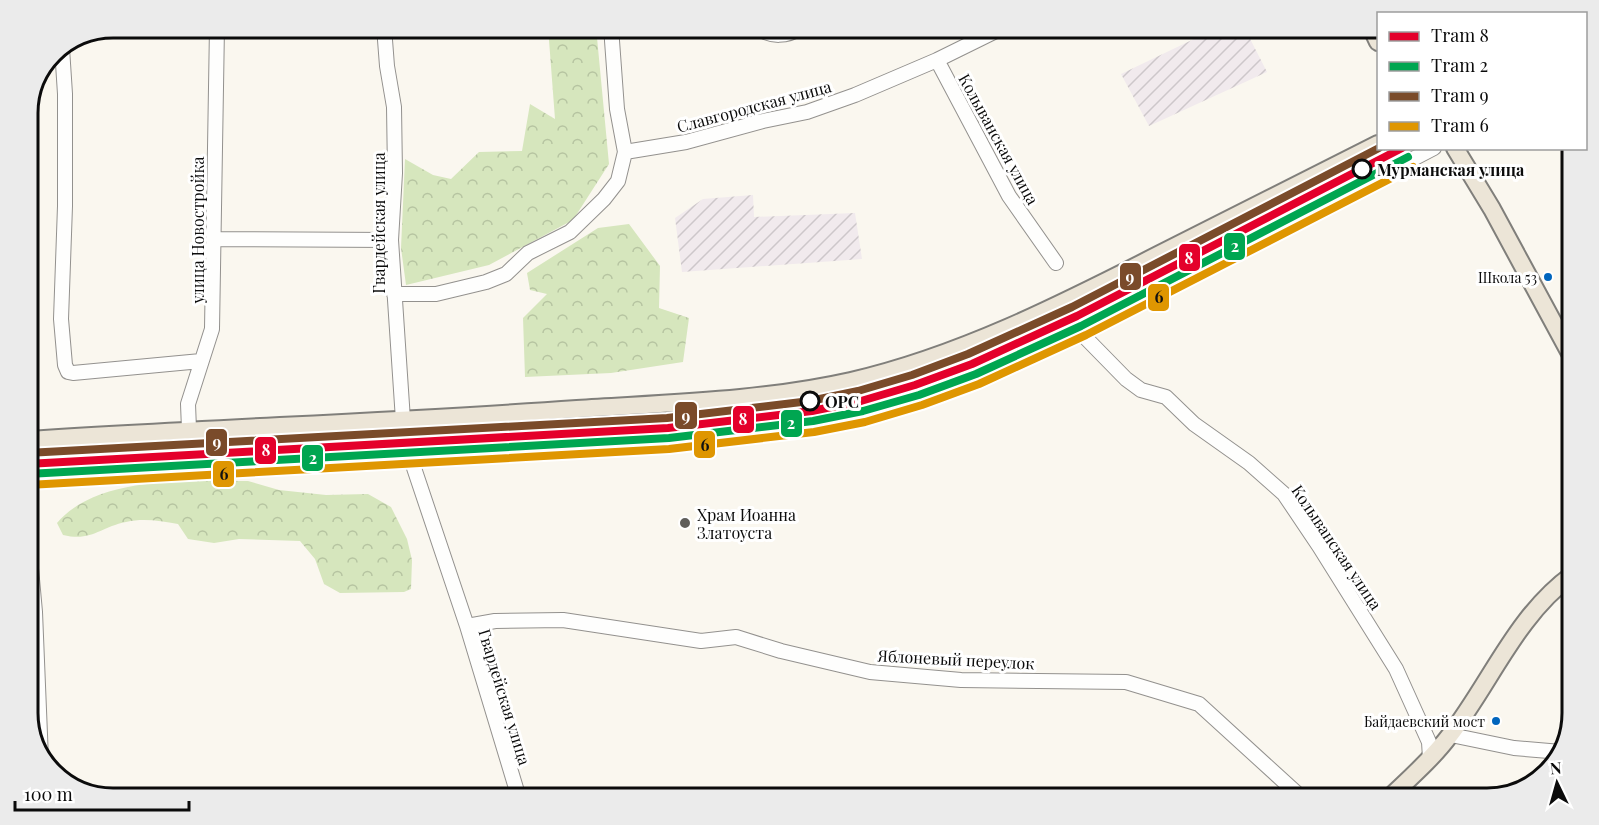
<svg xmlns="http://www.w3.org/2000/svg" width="1599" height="825" font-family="'Playfair Display',serif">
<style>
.industrial{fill:url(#industrial-furrows)}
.forest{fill:url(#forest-crowns)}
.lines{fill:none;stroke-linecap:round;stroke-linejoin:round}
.minor-casing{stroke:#93918e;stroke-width:16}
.major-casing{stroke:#807f7b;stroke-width:20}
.minor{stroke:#fefefd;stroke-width:14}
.major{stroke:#ece5d7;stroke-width:16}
.tram-1-casing{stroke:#fff;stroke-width:12}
.tram-2-casing{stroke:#fff;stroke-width:12}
.tram-3-casing{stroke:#fff;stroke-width:12}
.tram-4-casing{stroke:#fff;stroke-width:12}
.tram-1{stroke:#e4002b;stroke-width:8}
.tram-2{stroke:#00a651;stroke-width:8}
.tram-3{stroke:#7a4b2a;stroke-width:8}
.tram-4{stroke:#df9601;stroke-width:8}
.stop-dot{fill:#fff;stroke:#0b0b0b;stroke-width:3}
.bus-dot{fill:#0065bd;stroke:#fff;stroke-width:2}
.poi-dot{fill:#5f5e5b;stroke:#fff;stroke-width:2}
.labels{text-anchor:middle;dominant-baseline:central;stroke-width:6;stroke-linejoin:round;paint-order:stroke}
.bus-label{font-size:14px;fill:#0b0b0b;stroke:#fff;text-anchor:end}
.street-label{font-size:16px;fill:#0b0b0b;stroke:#fff}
.stop-label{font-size:16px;font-weight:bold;fill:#0b0b0b;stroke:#fff;text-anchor:start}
.poi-label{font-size:16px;fill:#0b0b0b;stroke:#fff;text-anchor:start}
.rim{fill:none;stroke:#0b0b0b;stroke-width:3}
.line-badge{stroke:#fff;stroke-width:2}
.badge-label{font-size:16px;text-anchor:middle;font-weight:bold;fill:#fff}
.pale-badge-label{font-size:16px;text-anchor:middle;font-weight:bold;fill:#111}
</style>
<defs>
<pattern id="industrial-furrows" width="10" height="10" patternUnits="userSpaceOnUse" patternTransform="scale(1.5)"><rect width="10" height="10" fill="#f1eaed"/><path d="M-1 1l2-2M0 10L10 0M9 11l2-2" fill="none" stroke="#cdc7ca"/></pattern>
<pattern id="forest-crowns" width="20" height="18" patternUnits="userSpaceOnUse" patternTransform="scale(1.5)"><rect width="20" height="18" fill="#d6e6bd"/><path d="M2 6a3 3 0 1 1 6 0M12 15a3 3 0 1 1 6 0" fill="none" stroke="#b6c4a1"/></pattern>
</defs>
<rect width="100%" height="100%" fill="#faf7ef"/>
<path class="industrial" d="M1219,27H1244L1267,72L1149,126L1121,74Z
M753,195L754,217L855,213L862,259L682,272L675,218L703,199Z"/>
<path class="forest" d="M548,27H596L609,164L573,220L489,265L406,285L401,248L405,159L433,175L451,179L479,152L522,151L530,104L555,119Z
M629,224L660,266L659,308L689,318L683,362L611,373L525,377L523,318L547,294L530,290L527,273L598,228Z
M248,481L279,490L326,495L368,494L391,507L407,539L412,560L411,589L404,592L340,593L324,584L315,559L300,541L239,539L214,543L188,539L178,524C160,521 144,518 126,522C100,527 92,542 63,535L57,523C98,475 190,481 248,481Z"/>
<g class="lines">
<g class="minor-casing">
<path id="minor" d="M384,27L387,66L394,107L395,173L391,240L403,420
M756,27C771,38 787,37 802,27
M62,48L65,94V206L61,319L65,365L68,372L73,373L201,361
M937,60L1009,196L1056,263
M625,152L686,142L763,121L807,112L855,95L937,60L1004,27
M213,239L391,240
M394,294H436L486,282L506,274L528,253L570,232L604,199L618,181L625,152L617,109L611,27
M1079,331L1126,379L1141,390L1166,397L1194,424L1249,463L1284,494L1319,546L1396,669L1429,742L1430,758
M794,426C934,405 1062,339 1187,275C1269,233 1352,191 1434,148
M189,429L188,404L212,329L217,27
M414,468L467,626L519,798
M27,525L35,612L41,759
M467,626L495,621L563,620L701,641L736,637L781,651L870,672L961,680L1126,682L1199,704L1302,798
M1451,735L1514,748L1561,752"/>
</g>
<g class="major-casing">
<path id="major" d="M1371,27L1378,42
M1455,148L1492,209L1572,357
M27,440C211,428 394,422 577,409C668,403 762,401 851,381C959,356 1060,305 1158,255C1231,218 1305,181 1378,144
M1389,798C1410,778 1433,758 1450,735C1491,682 1516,616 1572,575"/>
</g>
<use href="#minor" class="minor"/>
<use href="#major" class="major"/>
<g class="tram-1-casing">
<path id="tram-1" d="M27,464L668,428L812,411L861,401L915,385L972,364L1077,316L1402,148"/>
</g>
<g class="tram-2-casing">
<path id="tram-2" d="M28,474L669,438L813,421L863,411L919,395L976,374L1081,326L1408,157"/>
</g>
<g class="tram-3-casing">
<path id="tram-3" d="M27,453L667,418L810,401L858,391L912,375L968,354L1072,307L1379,148"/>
</g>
<g class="tram-4-casing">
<path id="tram-4" d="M28,485L669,449L814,432L865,422L922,405L979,384L1086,335L1413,167"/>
</g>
<use href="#tram-1" class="tram-1"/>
<use href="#tram-2" class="tram-2"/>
<use href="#tram-3" class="tram-3"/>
<use href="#tram-4" class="tram-4"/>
</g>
<g class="stop-dot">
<circle cx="1362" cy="169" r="9"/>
<circle cx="810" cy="401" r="9"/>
</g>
<g class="bus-dot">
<circle cx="1548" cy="277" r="5"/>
<circle cx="1496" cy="721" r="5"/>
</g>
<circle class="poi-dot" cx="685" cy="523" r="6"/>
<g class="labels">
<g class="bus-label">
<text x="1537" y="277">Школа 53</text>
<text x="1485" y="721">Байдаевский мост</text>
</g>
<g class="street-label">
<text transform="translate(754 106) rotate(-15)">Славгородская улица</text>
<text transform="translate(999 139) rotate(61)">Колыванская улица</text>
<text transform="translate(378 223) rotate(-90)">Гвардейская улица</text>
<text transform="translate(197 230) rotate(-90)">улица Новостройка</text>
<text transform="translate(1337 547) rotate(56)">Колыванская улица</text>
<text transform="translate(956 659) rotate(3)">Яблоневый переулок</text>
<text transform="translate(505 697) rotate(73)">Гвардейская улица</text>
</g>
<g class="stop-label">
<text x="1377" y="169">Мурманская улица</text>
<text x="825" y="401">ОРС</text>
</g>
<g class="poi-label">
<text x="697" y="514">Храм Иоанна<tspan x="697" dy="18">Златоуста</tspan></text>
</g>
</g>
<path d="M0 0H1599V825H0ZM113 38H1487A75 75 0 0 1 1562 113V713A75 75 0 0 1 1487 788H113A75 75 0 0 1 38 713V113A75 75 0 0 1 113 38Z" fill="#ebebeb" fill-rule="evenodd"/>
<path class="rim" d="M113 38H1487A75 75 0 0 1 1562 113V713A75 75 0 0 1 1487 788H113A75 75 0 0 1 38 713V113A75 75 0 0 1 113 38Z"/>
<g class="line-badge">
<rect x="1223" y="232" width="23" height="29" rx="6" fill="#00a651"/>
<rect x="1178" y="243" width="23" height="29" rx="6" fill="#e4002b"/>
<rect x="1119" y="262" width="23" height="29" rx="6" fill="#7a4b2a"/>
<rect x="1147" y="283" width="23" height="29" rx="6" fill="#df9601"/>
<rect x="674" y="401" width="24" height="29" rx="6" fill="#7a4b2a"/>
<rect x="732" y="405" width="23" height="29" rx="6" fill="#e4002b"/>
<rect x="780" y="409" width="23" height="29" rx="6" fill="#00a651"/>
<rect x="205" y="428" width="23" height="29" rx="6" fill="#7a4b2a"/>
<rect x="693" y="430" width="23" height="29" rx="6" fill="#df9601"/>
<rect x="254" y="436" width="23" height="29" rx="6" fill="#e4002b"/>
<rect x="301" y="444" width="23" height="28" rx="6" fill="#00a651"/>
<rect x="212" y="460" width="23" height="28" rx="6" fill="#df9601"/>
</g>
<g class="badge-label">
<text x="1235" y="252">2</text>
<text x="1189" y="264">8</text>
<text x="1130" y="283">9</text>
<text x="686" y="422">9</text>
<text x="743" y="425">8</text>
<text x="791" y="429">2</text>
<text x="217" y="448">9</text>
<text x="266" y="456">8</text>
<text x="313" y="464">2</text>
</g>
<g class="pale-badge-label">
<text x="1159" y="303">6</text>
<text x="705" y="451">6</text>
<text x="224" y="480">6</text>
</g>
<rect x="1377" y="12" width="210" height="138" fill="#ffffff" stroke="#9d9d9d" stroke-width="1.5"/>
<rect x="1389" y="32" width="30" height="9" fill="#e4002b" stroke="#9d9d9d" stroke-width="1.5"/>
<text x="1431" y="42" font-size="18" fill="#0b0b0b">Tram 8</text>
<rect x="1389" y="62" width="30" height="9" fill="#00a651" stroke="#9d9d9d" stroke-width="1.5"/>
<text x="1431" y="72" font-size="18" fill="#0b0b0b">Tram 2</text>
<rect x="1389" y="92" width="30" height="9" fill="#7a4b2a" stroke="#9d9d9d" stroke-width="1.5"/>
<text x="1431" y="102" font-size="18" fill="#0b0b0b">Tram 9</text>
<rect x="1389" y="122" width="30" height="9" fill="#df9601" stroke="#9d9d9d" stroke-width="1.5"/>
<text x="1431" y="132" font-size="18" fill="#0b0b0b">Tram 6</text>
<g transform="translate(1557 783) rotate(355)" stroke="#ffffff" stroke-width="4.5" paint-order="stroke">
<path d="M0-4.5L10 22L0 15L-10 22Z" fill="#0b0b0b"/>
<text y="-9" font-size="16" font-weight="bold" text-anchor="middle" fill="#0b0b0b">N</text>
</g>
<path d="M15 801v9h174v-9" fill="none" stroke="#0b0b0b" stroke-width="3"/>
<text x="24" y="801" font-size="18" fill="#0b0b0b" stroke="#ffffff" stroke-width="4.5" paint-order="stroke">100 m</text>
</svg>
